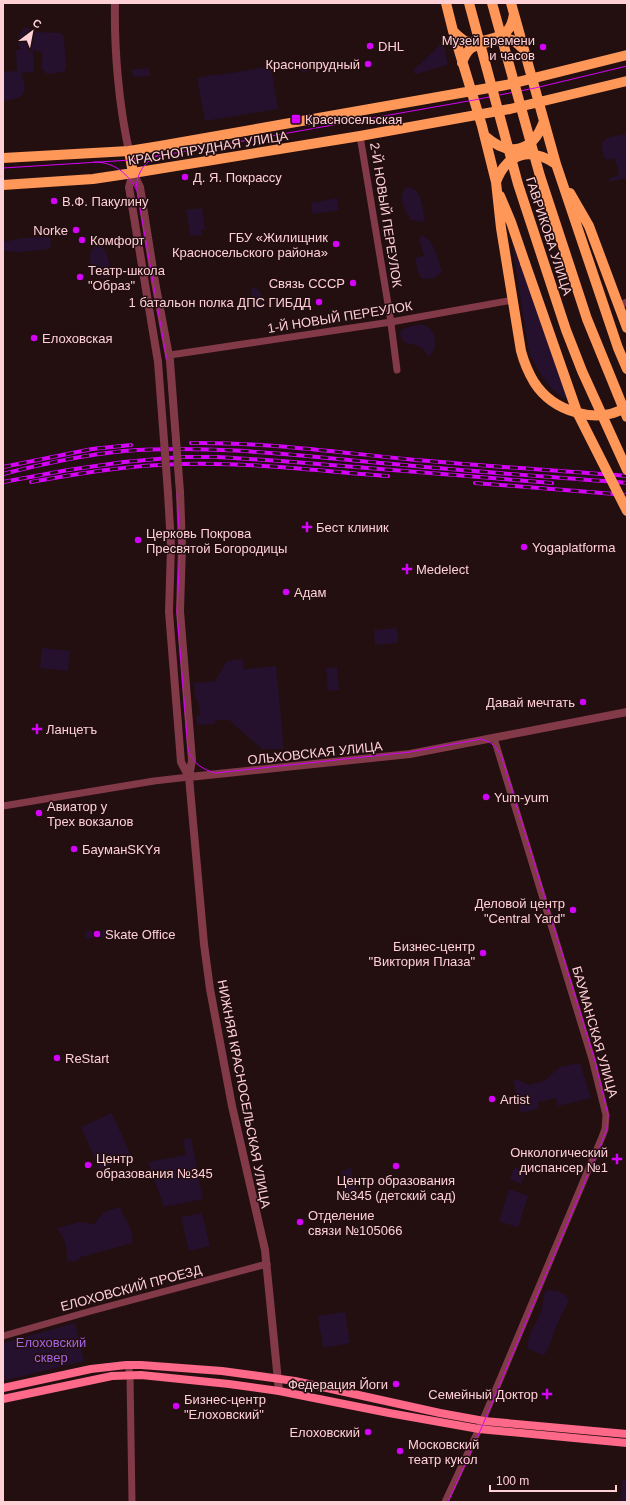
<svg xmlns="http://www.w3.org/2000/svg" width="630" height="1505" font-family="Helvetica,sans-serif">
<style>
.green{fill:#25112d}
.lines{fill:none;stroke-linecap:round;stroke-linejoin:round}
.minor{stroke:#823948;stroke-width:7}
.tertiary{stroke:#823948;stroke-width:8}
.secondary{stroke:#fe6889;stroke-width:8}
.primary{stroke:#fe9758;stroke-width:10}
.tram{stroke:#d502f9;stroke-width:1}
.rail-casing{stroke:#d502f9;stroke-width:4}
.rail{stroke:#230e10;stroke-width:2.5;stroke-dasharray:8;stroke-linecap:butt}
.tertiary-bridge{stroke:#823948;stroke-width:8}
.primary-bridge{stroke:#fe9758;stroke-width:10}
.poi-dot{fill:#d502f9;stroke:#230e10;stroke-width:1.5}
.labels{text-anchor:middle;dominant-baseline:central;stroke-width:3;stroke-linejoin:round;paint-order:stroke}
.poi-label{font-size:13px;fill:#ffd0d6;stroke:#230e10;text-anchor:start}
.street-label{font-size:13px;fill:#ffd0d6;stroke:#230e10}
.park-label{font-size:13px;fill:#a365e0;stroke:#230e10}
</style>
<rect width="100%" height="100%" fill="#230e10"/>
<path class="green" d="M26,27L38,32L60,33L64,37L66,68L64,72L47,74L41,68L43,55L41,52L33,50L34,72L21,73C30,94 23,99 3,101V72L17,71L16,50L22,49C13,44 19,31 26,27Z
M440,45H442L444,46L448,65L416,74L414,73V70Z
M295,64L312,65L314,66L309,71L304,73L294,66Z
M271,66L278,109L205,121L197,78L218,74L220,75Z
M149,68L150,76L133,77L131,70Z
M627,134V178L609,182L610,178L619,175L615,158L608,160L604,158C597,135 608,138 627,134Z
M406,187C423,187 423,210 425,222L410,220C409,215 406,213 404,208C401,202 401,192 406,187Z
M337,198L339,210L312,214L311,203Z
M202,208L205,230H201L202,235L190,236L186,210Z
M509,223L570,401C549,392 538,371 529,352Z
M421,235C436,241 437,259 442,272L435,278L423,279L419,276L420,273H418L415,258L424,256L419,239Z
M48,237L52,239L50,249L19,252L3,251V242L22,238Z
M99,245C109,251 111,266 108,277L103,278C101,276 97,275 95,272C89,264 86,247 99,245Z
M254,287C262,291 262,299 264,306L260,309H256C250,305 251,297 251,289Z
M419,324C436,325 441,347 428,357C425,353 424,349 420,347C411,342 402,347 400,333L403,329Z
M397,628L398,643L375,645L374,630Z
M42,648L70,651L68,671L40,668Z
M243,659L244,669L276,666L284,749H262L229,720H216L215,724L197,725L196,716L200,715L198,699H195L194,683L215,681L227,661Z
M337,667L339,690L328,691L326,668Z
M108,930V937L85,939V931Z
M580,1063L591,1098L558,1106L556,1098L538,1102V1109L521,1113L513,1080L517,1079L529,1085L544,1081L560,1067Z
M112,1113L131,1156L100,1170L81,1127Z
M191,1138L203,1199L164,1207L148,1162L186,1155L183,1140Z
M514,1167L526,1173L521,1184L510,1179Z
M351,1168L356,1190L345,1192L341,1171Z
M509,1189L528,1196L518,1228L499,1221Z
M120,1207C123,1217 135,1231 132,1243L81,1257L74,1262L67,1260C67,1247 66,1240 57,1229L58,1228L79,1222L94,1224L104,1212Z
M202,1213L210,1246L189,1251L181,1217Z
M548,1290C557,1291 565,1291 569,1301L559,1320L546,1353L543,1355L528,1349C525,1336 537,1324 541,1312C543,1306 543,1299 544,1293Z
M345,1312L350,1343L323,1348L318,1316Z
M75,1323L84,1361L3,1381V1343Z
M622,1480H627V1502H620Z"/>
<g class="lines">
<path class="minor" d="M360,136L390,316L397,370
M618,306L627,302
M170,355L391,322L513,300
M3,806L154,781L189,777
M3,1336L91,1311L267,1264
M128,1365L130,1375L132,1502
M445,1502L479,1429L602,1137L605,1129L606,1115L592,1059L494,738"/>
<path class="tertiary" d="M115,3C114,50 119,106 129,151
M133,173L140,187L155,282L170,361
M133,173L129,187L158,362
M180,492L182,546L180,611L192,760L189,777L204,944L210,989L232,1106L265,1250L279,1391
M168,493L171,546L169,612L181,762L189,777
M189,777L410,754L627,712"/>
<path class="secondary" d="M3,1388L91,1369L126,1365H141L222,1371L295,1381L440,1413L484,1421L627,1434
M3,1399L112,1376L141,1375L229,1384L279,1391L389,1413L479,1429L627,1443"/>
<path class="primary" d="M446,3L453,31L482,126L496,182L501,228L521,351C524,362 528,372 534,382C553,412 597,425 627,407
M511,3L556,164L618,348L627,369
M453,31C456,34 460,38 465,41C474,44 501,38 507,31C512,26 513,20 514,14
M462,63C464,57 466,53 470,49C477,44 504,37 512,40C517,42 520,46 524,50
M485,136C510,158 533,152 544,121
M129,151L133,173
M3,158L129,151L160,146L506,85L627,55
M496,182C507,152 531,147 556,164
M3,185L93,179L133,173L360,136L510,109L627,81
M570,193L589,226L627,328
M500,196L511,222L525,263"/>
<path class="tram" d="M94,162C114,162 128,173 137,191L167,361L177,493L180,546L177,612L188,749C192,763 202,769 215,773L410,752L481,739C492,742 497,747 502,758L595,1061L608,1115L607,1129L481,1429L448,1502
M3,168L131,160L175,153L474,100L535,88L627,66
M136,189C137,173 144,161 160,155"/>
<g class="rail-casing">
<path id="rail" d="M191,443C263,442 334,452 406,459C479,466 553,470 627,476
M3,467L92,449L131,445
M3,474C42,464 83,455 124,451C217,444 310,457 404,465C478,472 553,477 627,483
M3,482L68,470L124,462L180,457H218L281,461L552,483
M31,482C81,473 131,465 182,464C250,462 319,471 388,476
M475,483L627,495"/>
</g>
<use href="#rail" class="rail"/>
<path class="tertiary-bridge" d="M170,361L180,492
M158,362L168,493"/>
<path class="primary-bridge" d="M469,3L518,184L566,330L582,371L627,470
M492,3L540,176L587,319L627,417
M525,263L577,412L627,511"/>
</g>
<g class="poi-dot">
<circle cx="370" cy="46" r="4"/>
<circle cx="543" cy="47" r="4"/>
<circle cx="368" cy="64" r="4"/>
<rect x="291" y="114" width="10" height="10" rx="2"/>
<circle cx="185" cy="177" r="4"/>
<circle cx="54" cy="201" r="4"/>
<circle cx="76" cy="230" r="4"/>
<circle cx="82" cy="240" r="4"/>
<circle cx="336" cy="244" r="4"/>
<circle cx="80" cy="277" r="4"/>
<circle cx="353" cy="283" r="4"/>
<circle cx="319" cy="302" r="4"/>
<circle cx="34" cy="338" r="4"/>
<path d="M305 521h4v4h4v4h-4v4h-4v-4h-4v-4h4z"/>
<circle cx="138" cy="540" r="4"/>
<circle cx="524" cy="547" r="4"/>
<path d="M405 563h4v4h4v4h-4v4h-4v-4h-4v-4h4z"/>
<circle cx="286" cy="592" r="4"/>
<circle cx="583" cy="702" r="4"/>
<path d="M35 723h4v4h4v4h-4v4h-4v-4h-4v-4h4z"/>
<circle cx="486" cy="797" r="4"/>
<circle cx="39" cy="813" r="4"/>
<circle cx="74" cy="849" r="4"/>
<circle cx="573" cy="910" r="4"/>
<circle cx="97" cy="934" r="4"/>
<circle cx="483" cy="953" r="4"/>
<circle cx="57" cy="1058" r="4"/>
<circle cx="492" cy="1099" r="4"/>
<path d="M615 1153h4v4h4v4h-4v4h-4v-4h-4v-4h4z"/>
<circle cx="88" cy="1165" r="4"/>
<circle cx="396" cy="1166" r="4"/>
<circle cx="300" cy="1222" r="4"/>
<circle cx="396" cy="1384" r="4"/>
<path d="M545 1388h4v4h4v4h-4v4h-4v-4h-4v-4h4z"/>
<circle cx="176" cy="1406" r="4"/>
<circle cx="368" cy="1432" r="4"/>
<circle cx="400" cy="1451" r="4"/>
</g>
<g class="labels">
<g class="poi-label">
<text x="535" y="40" text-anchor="end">Музей времени<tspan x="535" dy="15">и часов</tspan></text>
<text x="378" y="46">DHL</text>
<text x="360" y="64" text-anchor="end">Краснопрудный</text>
<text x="305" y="119">Красносельская</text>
<text x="193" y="177">Д. Я. Покрассу</text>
<text x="62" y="201">В.Ф. Пакулину</text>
<text x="68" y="230" text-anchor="end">Norke</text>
<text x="328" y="237" text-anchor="end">ГБУ «Жилищник<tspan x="328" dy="15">Красносельского района»</tspan></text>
<text x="90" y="240">Комфорт</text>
<text x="88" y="270">Театр-школа<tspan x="88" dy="15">"Образ"</tspan></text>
<text x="345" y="283" text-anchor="end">Связь СССР</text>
<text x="311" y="302" text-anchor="end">1 батальон полка ДПС ГИБДД</text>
<text x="42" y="338">Елоховская</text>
<text x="316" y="527">Бест клиник</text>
<text x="146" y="533">Церковь Покрова<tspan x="146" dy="15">Пресвятой Богородицы</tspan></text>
<text x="532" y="547">Yogaplatforma</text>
<text x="416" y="569">Medelect</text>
<text x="294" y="592">Адам</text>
<text x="575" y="702" text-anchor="end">Давай мечтать</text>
<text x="46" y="729">Ланцетъ</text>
<text x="494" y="797">Yum-yum</text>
<text x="47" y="806">Авиатор у<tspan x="47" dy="15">Трех вокзалов</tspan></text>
<text x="82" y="849">БауманSKYя</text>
<text x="565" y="903" text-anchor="end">Деловой центр<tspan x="565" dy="15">"Central Yard"</tspan></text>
<text x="105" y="934">Skate Office</text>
<text x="475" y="946" text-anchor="end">Бизнес-центр<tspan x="475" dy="15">"Виктория Плаза"</tspan></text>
<text x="65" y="1058">ReStart</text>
<text x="500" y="1099">Artist</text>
<text x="608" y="1152" text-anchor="end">Онкологический<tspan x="608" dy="15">диспансер №1</tspan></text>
<text x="96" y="1158">Центр<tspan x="96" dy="15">образования №345</tspan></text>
<text x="396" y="1180" text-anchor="middle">Центр образования<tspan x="396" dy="15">№345 (детский сад)</tspan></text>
<text x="308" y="1215">Отделение<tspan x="308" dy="15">связи №105066</tspan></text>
<text x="388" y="1384" text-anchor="end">Федерация Йоги</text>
<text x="538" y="1394" text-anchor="end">Семейный Доктор</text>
<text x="184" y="1399">Бизнес-центр<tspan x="184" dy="15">"Елоховский"</tspan></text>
<text x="360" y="1432" text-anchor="end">Елоховский</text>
<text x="408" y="1444">Московский<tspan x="408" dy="15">театр кукол</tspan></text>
</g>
<g class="street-label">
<text transform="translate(208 148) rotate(-9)">КРАСНОПРУДНАЯ УЛИЦА</text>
<text transform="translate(386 215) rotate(81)">2-Й НОВЫЙ ПЕРЕУЛОК</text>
<text transform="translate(549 236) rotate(72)">ГАВРИКОВА УЛИЦА</text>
<text transform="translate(340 317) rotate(-9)">1-Й НОВЫЙ ПЕРЕУЛОК</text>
<text transform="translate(315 753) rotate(-6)">ОЛЬХОВСКАЯ УЛИЦА</text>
<text transform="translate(595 1032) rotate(74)">БАУМАНСКАЯ УЛИЦА</text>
<text transform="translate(244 1094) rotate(79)">НИЖНЯЯ КРАСНОСЕЛЬСКАЯ УЛИЦА</text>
<text transform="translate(131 1288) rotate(-15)">ЕЛОХОВСКИЙ ПРОЕЗД</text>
</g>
<g class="park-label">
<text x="51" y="1342">Елоховский<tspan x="51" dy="15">сквер</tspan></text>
</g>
</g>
<rect width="630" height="1505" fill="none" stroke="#ffd0d6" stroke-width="8"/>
<g transform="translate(32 32) rotate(32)" stroke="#230e10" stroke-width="3" paint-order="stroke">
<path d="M0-3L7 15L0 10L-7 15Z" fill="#ffd0d6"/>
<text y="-6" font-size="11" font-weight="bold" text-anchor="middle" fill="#ffd0d6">С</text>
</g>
<path d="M490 1485v6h126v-6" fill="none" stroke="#ffd0d6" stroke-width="2"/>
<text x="496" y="1485" font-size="12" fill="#ffd0d6" stroke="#230e10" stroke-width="3" paint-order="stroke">100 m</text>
</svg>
